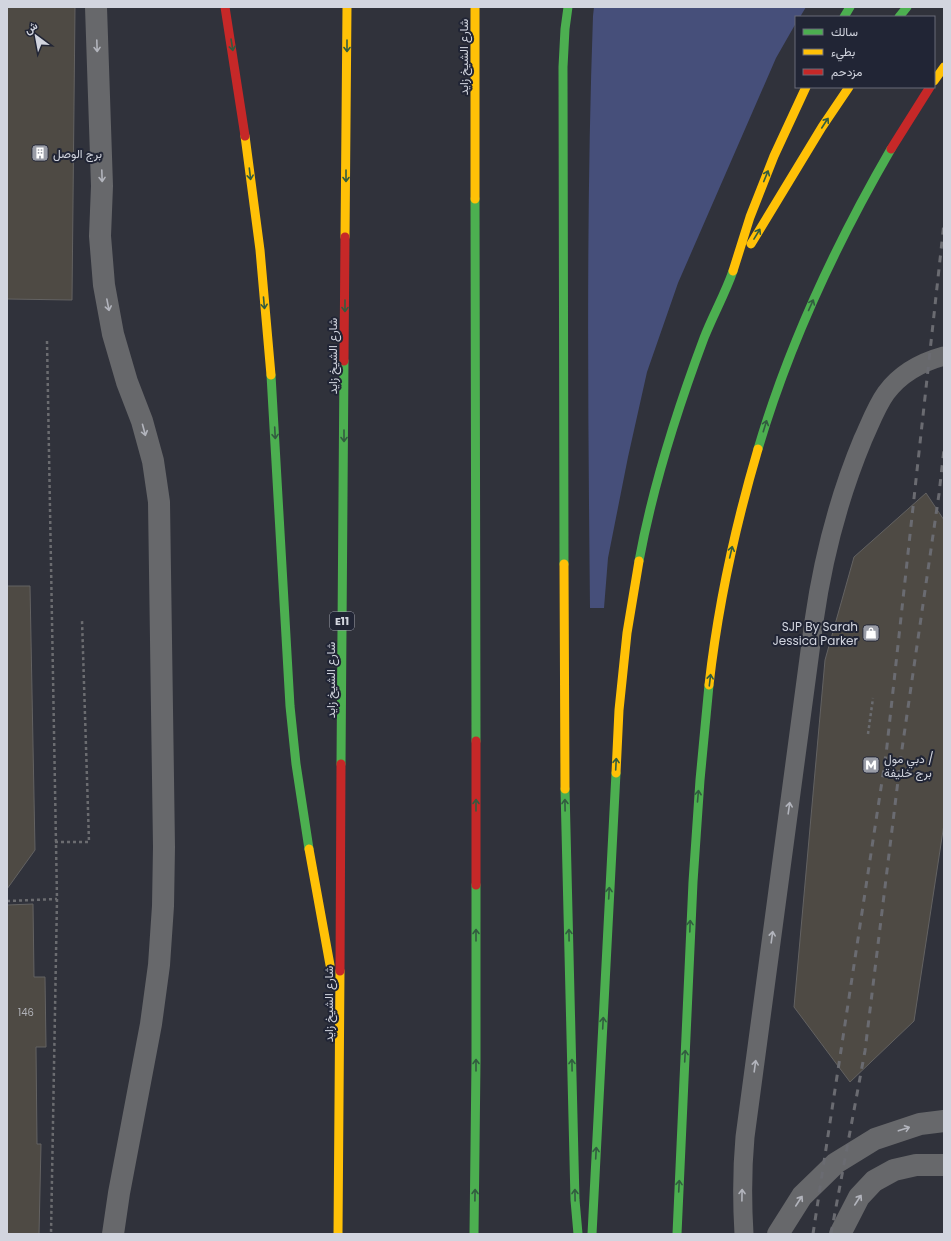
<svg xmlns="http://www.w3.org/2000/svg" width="951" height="1241" font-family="Poppins,Vazirmatn,sans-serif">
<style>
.green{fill:#464f7a}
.building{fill:#4e4a44;stroke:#636262}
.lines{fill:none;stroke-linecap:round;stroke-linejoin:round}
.path{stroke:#6b6c70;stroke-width:2.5;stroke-dasharray:3 3;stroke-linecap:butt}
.lane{stroke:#67686b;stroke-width:19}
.street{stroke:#67686b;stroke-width:22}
.fast{stroke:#4caf50;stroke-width:9}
.slow{stroke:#ffc107;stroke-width:9}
.jam{stroke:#c62828;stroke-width:9}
.rail{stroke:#6a6b71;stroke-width:3;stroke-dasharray:7 7;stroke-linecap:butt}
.oneway{stroke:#325c40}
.oneway2{stroke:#b2b4bc}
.labels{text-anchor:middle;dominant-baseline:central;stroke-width:4;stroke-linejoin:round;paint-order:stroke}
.number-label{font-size:10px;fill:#b1b2b8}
.shield{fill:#212535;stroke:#9da0ac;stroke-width:1}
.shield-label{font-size:11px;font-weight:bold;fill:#d2d5df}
.street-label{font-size:12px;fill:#d2d5df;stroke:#212535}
.poi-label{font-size:12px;fill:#d2d5df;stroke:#212535;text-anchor:start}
</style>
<rect width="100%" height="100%" fill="#30323b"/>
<path class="green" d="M594,7H806L800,17H796V23L776,58L678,283L647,372L628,457L608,558L604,608H590C588,410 586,213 593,16Z"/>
<path class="building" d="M7,7H75L72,300L7,299Z
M926,493L944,520V824L914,1021L850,1082L794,1007L825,660L854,557Z
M7,586H30L35,850L7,889Z
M33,904L34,977H45L46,1047H36L37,1144H41L39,1234H7V905Z"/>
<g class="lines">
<path class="path" d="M47,341L57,899L51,1234
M868,734L873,698
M55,842H89L82,620
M7,901L57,899"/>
<path class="lane" d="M744,1234C742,1201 742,1170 745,1137L814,621C823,558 838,499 863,439C870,424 876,407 886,393C900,374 922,362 944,356"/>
<path class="street" d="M96,7L102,186L100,236L104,285L113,334L127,382L142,421L153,461L159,502L164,847L163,906L159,965L151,1024L119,1193L113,1234
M778,1234L802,1196L836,1163L875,1139L920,1124L944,1121
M840,1234L859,1197L874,1181L894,1170L916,1165H944"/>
<path class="fast" d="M844,17L850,7
M899,17L907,7
M475,199L476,741
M271,375L290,706L296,764L309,849
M758,449C789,344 836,244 891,149
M639,561C653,485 677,410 704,338C713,315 725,294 733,271
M564,564L563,67L565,29L568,7
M341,764L344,361
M565,789L575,1200L578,1234
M474,1234L476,1061V885
M592,1234L616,773
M677,1234L693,882L700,780L709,685"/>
<path class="slow" d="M475,7V199
M934,81L944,67
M245,136L260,250L271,375
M345,237L347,7
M751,244L822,127L849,87
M733,271L750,217L774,156L806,87
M564,564L565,789
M709,685C718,605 735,527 758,449
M616,773L619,710L627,633L639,561
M309,849L330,965
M338,1234L340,971"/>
<path class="jam" d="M225,7L245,136
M891,149L930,87
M344,361L345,237
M476,741V885
M340,971L341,764"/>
<path class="rail" d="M813,1234L886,755L944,223
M831,1234L865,1051L901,756L939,494L944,449"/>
</g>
<defs><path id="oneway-shaft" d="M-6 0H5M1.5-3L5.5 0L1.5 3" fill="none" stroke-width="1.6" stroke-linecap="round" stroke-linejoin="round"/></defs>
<g class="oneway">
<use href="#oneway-shaft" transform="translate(232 45) rotate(81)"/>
<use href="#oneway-shaft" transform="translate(347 46) rotate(90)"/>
<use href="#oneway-shaft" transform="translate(825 123) rotate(-57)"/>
<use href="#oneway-shaft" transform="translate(250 174) rotate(83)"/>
<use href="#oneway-shaft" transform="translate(346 176) rotate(90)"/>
<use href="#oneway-shaft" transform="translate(766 176) rotate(-68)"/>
<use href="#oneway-shaft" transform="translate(757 234) rotate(-59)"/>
<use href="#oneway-shaft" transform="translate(264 303) rotate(85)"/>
<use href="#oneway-shaft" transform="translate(811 305) rotate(-66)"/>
<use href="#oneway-shaft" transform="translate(345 306) rotate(90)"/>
<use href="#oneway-shaft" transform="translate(765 426) rotate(-73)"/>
<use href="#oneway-shaft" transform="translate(275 433) rotate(87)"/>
<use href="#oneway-shaft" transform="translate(344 436) rotate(90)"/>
<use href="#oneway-shaft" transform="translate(731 552) rotate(-77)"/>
<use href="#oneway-shaft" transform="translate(710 680) rotate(-83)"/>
<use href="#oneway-shaft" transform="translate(616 764) rotate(-87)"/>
<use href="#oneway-shaft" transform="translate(698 796) rotate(-85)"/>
<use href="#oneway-shaft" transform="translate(476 805) rotate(-90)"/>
<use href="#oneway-shaft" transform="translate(565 805) rotate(-91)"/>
<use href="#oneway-shaft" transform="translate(609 893) rotate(-87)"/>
<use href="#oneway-shaft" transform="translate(690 926) rotate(-88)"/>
<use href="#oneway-shaft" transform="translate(476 935) rotate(-90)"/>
<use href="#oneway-shaft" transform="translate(569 935) rotate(-91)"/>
<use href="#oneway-shaft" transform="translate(603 1023) rotate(-87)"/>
<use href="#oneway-shaft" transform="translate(685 1056) rotate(-87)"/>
<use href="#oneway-shaft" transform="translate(476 1065) rotate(-90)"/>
<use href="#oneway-shaft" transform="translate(572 1065) rotate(-91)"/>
<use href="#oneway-shaft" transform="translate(596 1153) rotate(-87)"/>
<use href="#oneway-shaft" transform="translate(679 1186) rotate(-87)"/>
<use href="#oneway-shaft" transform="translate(475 1195) rotate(-89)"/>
<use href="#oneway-shaft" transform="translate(575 1195) rotate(-91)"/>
</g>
<g class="oneway2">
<use href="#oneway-shaft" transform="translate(97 46) rotate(88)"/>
<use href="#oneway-shaft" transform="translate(102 176) rotate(88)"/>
<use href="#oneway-shaft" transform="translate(108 305) rotate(79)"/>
<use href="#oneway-shaft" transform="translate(144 430) rotate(75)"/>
<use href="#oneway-shaft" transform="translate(789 808) rotate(-82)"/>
<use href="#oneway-shaft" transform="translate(772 937) rotate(-82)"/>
<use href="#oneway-shaft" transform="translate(755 1066) rotate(-82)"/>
<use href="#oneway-shaft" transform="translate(904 1129) rotate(-18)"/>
<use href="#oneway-shaft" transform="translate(742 1195) rotate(-89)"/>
<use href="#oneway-shaft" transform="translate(858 1200) rotate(-57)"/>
<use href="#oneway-shaft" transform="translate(799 1201) rotate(-57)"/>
</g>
<defs>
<g id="building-square" transform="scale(0.9)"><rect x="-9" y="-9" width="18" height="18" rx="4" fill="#999ca6" stroke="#212535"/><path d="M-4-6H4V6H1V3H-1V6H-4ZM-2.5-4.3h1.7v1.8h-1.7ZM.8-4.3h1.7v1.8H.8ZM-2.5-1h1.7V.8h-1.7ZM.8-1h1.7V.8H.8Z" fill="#fff"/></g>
<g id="shop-square" transform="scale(0.9)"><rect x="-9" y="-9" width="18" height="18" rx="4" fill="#999ca6" stroke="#212535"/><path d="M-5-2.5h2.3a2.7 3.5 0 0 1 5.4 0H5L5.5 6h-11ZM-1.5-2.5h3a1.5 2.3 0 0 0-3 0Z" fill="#fff"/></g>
<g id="metro-square" transform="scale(0.9)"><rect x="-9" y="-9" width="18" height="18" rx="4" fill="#999ca6" stroke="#212535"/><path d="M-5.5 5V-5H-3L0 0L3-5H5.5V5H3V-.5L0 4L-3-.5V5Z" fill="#fff"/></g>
</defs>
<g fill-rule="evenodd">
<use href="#building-square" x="40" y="153"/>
<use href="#shop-square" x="871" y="633"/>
<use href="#metro-square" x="871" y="765"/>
</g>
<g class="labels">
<g class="number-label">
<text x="26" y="1012">146</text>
</g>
<rect class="shield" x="330" y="612" width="24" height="18" rx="3"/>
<g class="shield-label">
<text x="342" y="621">E11</text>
</g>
<g class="street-label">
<text transform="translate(463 57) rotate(-90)">شارع الشيخ زايد</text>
<text transform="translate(332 356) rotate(-90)">شارع الشيخ زايد</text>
<text transform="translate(330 680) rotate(-90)">شارع الشيخ زايد</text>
<text transform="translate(328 1004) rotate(-90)">شارع الشيخ زايد</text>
</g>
<g class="poi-label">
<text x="53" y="153">برج الوصل</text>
<text x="858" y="626" text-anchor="end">SJP By Sarah<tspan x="858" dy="14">Jessica Parker</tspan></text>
<text x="884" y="758">دبي مول /<tspan x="884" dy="14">برج خليفة</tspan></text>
</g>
</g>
<rect width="951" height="1241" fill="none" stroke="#d2d5df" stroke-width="16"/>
<rect x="795" y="16" width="140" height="72" fill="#212535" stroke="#686b79"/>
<rect x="803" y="29" width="20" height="6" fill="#4caf50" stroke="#686b79"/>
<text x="831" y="36" font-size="12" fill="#d2d5df">سالك</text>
<rect x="803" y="49" width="20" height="6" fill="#ffc107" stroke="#686b79"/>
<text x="831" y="56" font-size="12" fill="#d2d5df">بطيء</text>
<rect x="803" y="69" width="20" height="6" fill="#c62828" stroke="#686b79"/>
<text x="831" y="76" font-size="12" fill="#d2d5df">مزدحم</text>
<g transform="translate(36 36) rotate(328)" stroke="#212535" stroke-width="3" paint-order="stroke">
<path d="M0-3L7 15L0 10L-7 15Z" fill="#d2d5df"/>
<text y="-6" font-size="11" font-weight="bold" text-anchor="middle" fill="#d2d5df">ش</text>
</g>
</svg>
